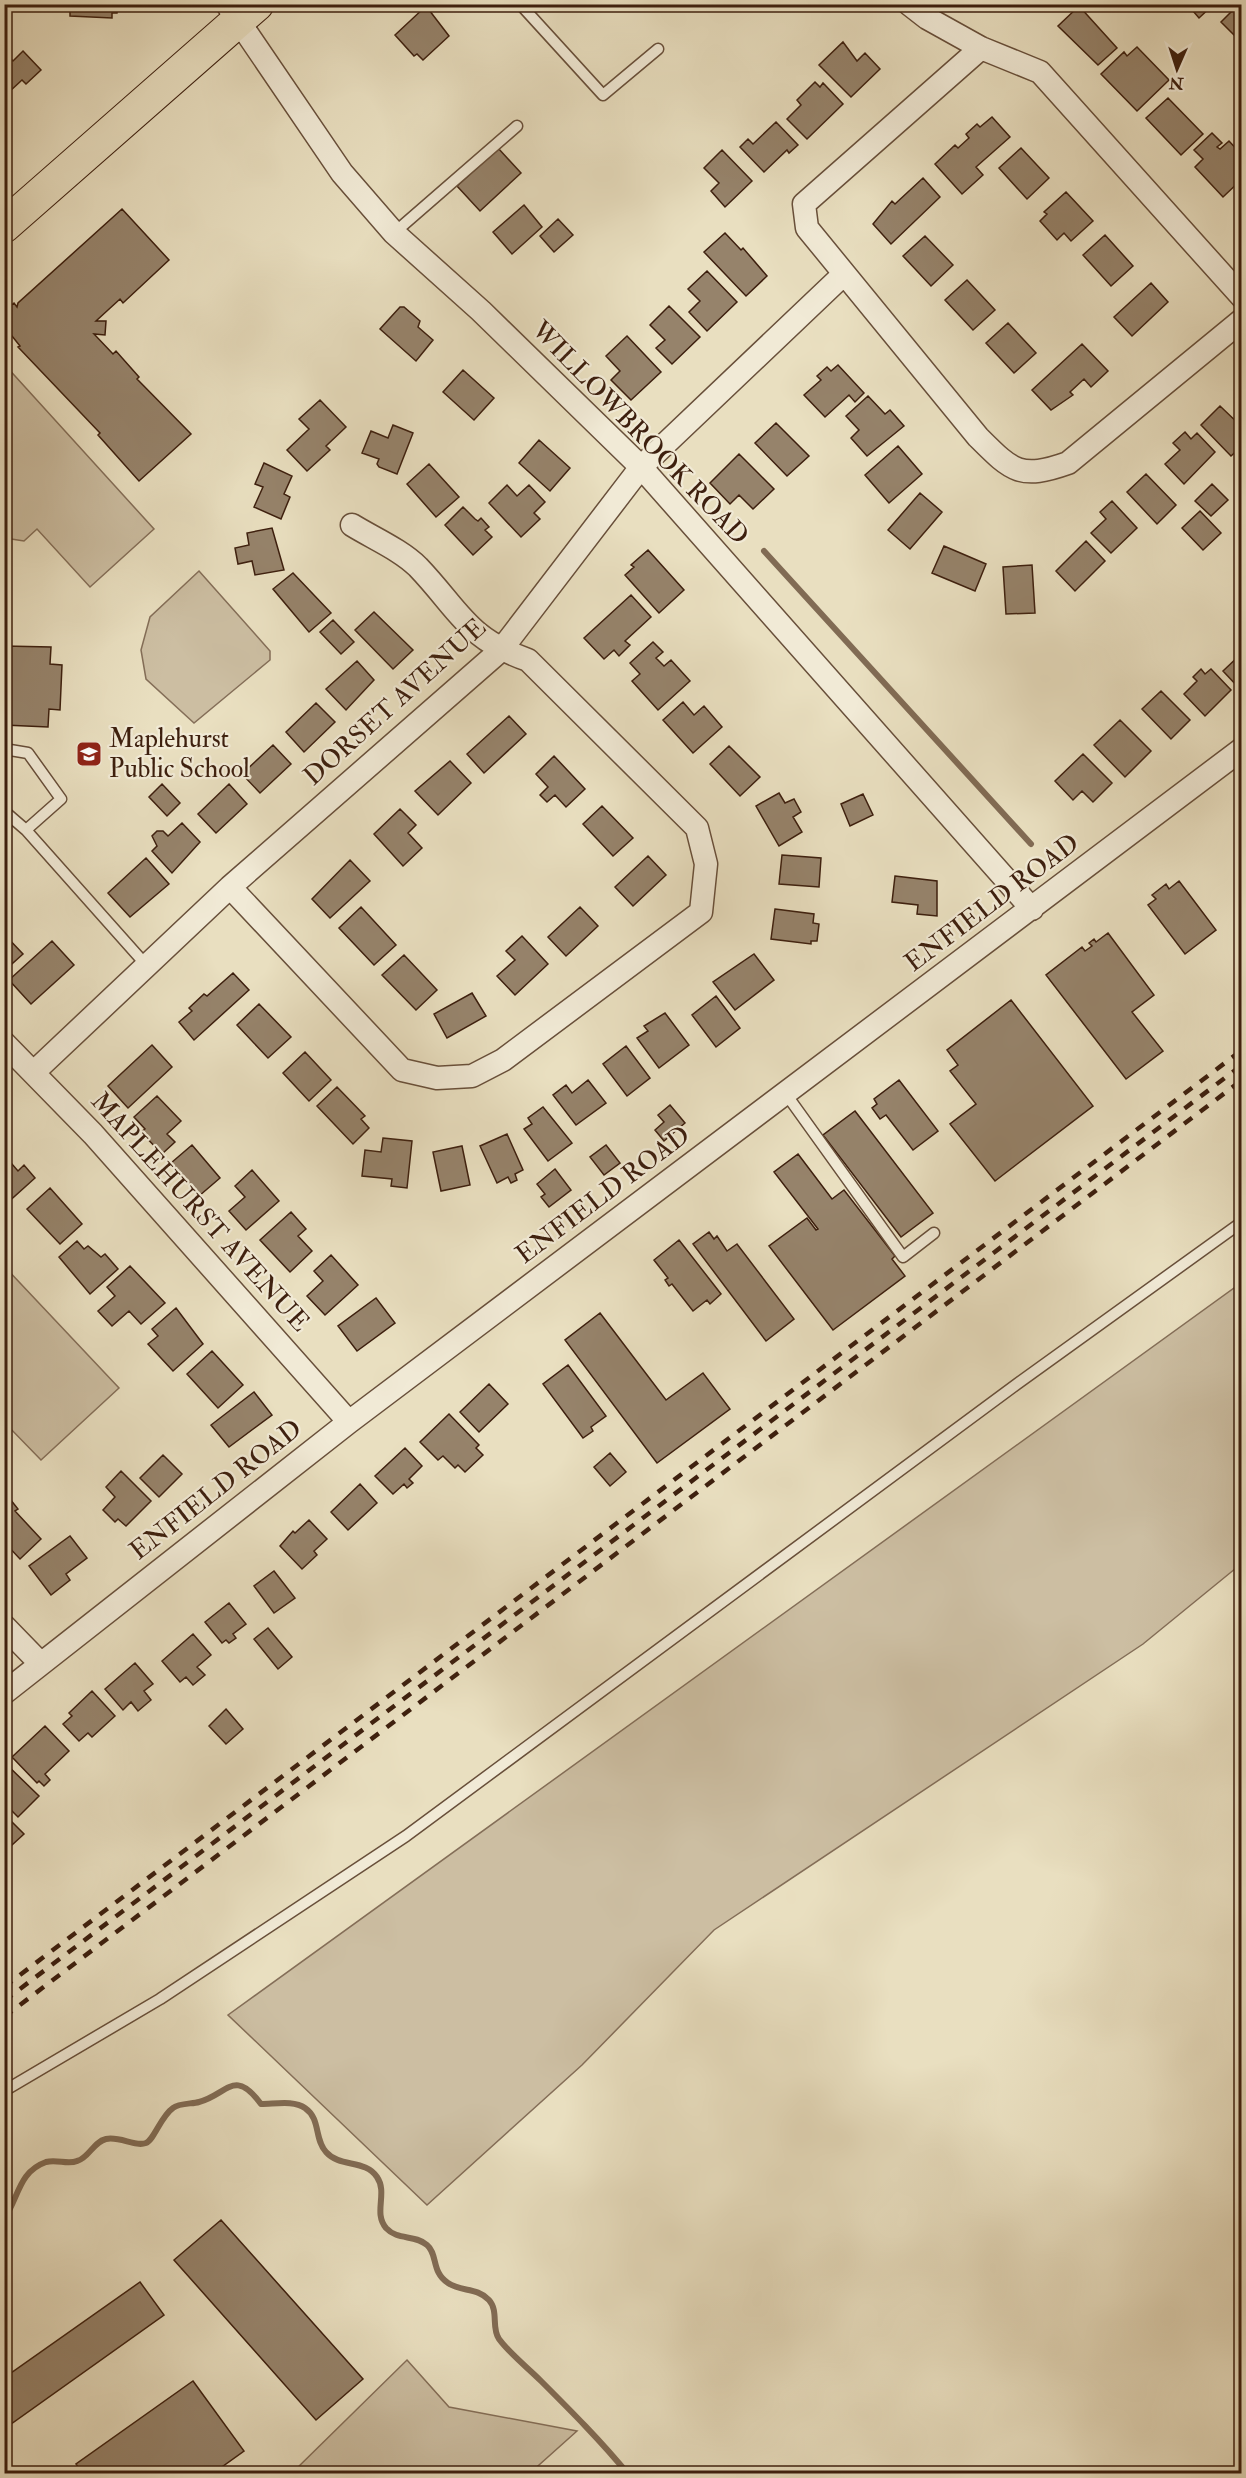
<svg xmlns="http://www.w3.org/2000/svg" width="1246" height="2478" font-family="'IM FELL Double Pica',serif">
<style>
.green{fill:#ccbea2;stroke:#846e58;stroke-width:1.5}
.lines{fill:none;stroke-linecap:round;stroke-linejoin:round}
.stream{stroke:#816b54;stroke-width:6}
.building{fill:#96836b;stroke:#3d1f0e;stroke-width:1.5}
.service-casing{stroke:#684f3a;stroke-width:13}
.minor-casing{stroke:#684f3a;stroke-width:25}
.primary-casing{stroke:#3d1f0e;stroke-width:35}
.service{stroke:#f1ead6;stroke-width:10}
.minor{stroke:#f1ead6;stroke-width:22}
.primary{stroke:#e9dfc0;stroke-width:33}
.rail{stroke:#3d1f0e;stroke-width:4.5;stroke-dasharray:10 10;stroke-linecap:butt}
.labels{text-anchor:middle;dominant-baseline:central;stroke-width:4.5;stroke-linejoin:round;paint-order:stroke}
.street-label{font-size:26px;fill:#3d1f0e;stroke:#f1ead6}
.poi-label{font-size:26px;fill:#3d1f0e;stroke:#f1ead6;text-anchor:start}
</style>
<rect width="100%" height="100%" fill="#e9dfc0"/>
<filter id="stains"><feTurbulence type="fractalNoise" baseFrequency=".00333" numOctaves="4"/><feColorMatrix values="0 0 0 0 .2 0 0 0 0 .09 0 0 0 0 .02 0 0 0 .5 -.17"/></filter>
<radialGradient id="worn" r=".72"><stop offset=".6" stop-color="#630" stop-opacity="0"/><stop offset="1" stop-color="#630" stop-opacity=".3"/></radialGradient>
<path class="green" d="M5,365L154,529L90,587L37,529L24,541L5,538Z
M199,571L270,651V660L194,723L146,679L141,650L150,617Z
M4,1266L119,1388L41,1460L5,1423Z
M1241,1283V1564L1143,1644L714,1930L582,2065L427,2205L228,2015Z
M407,2360L449,2407L577,2431L530,2473H292Z"/>
<g class="lines">
<path class="stream" d="M764,551L1031,844
M4,2219C19,2198 18,2172 46,2162C57,2159 68,2165 77,2161C89,2158 93,2142 106,2139C120,2136 135,2147 146,2143C154,2140 161,2116 173,2108C179,2103 192,2104 199,2102C227,2095 234,2067 261,2104C275,2104 294,2100 305,2108C321,2119 314,2139 326,2152C340,2168 365,2159 377,2177C388,2193 373,2213 386,2228C398,2241 414,2234 427,2245C438,2254 431,2272 448,2283C461,2292 477,2287 489,2300C499,2311 491,2328 499,2339C510,2354 527,2367 541,2381C571,2411 601,2441 628,2474"/>
</g>
<path class="building" d="M70,4H118L117,13H112V18L70,16Z
M1187,4H1214L1199,18Z
M1239,4H1242V43L1221,22Z
M426,6L449,36L423,60L417,54L414,56L395,35Z
M1079,6L1117,48L1098,65L1058,26Z
M843,42L857,61L865,53L880,69L851,97L819,65Z
M1137,47L1169,80L1137,111L1101,74L1124,52L1127,56Z
M23,51L41,70L26,84L22,80L9,92L4,87V52L13,61Z
M815,82L820,87L823,83L843,104L807,139L787,119L801,105L797,100Z
M1168,98L1203,134L1181,155L1146,118Z
M992,117L1010,137L976,167L983,175L962,194L935,164L955,145L958,148L969,138L966,134L977,124L980,127Z
M776,122L798,145L789,153L787,150L764,172L740,147L748,139L753,144Z
M1212,133L1222,143L1217,147L1220,149L1229,141L1242,155V179L1223,197L1195,167L1203,159L1194,150Z
M498,148L521,173L480,211L457,186Z
M1021,148L1049,178L1027,199L999,168Z
M722,150L752,181L725,207L711,191L719,183L704,168Z
M923,178L940,197L891,244L873,224L892,201L895,204Z
M1066,192L1093,221L1071,241L1064,233L1057,240L1040,221L1047,214L1044,212Z
M524,205L542,227L512,254L493,232Z
M122,209L169,260L123,303L120,299L96,321H106L105,335L94,334L113,354L116,351L139,377L137,379L191,434L139,481L98,435L100,433L18,347L20,346L12,336L9,338L4,333V311L14,303L17,307L18,303Z
M558,219L573,235L554,252L540,236Z
M725,233L741,250L743,248L767,276L746,296L704,252Z
M1105,235L1133,266L1111,286L1083,255Z
M925,236L953,265L931,286L903,256Z
M707,271L737,302L707,331L689,312L700,301L688,289Z
M967,280L995,310L973,330L945,300Z
M1151,283L1168,302L1132,336L1114,317Z
M669,306L700,337L672,364L656,348L665,340L650,325Z
M400,307H404L420,321L418,327L433,340L416,361L380,329Z
M1008,323L1036,353L1014,373L986,343Z
M627,336L661,372L631,400L611,380L620,371L606,356Z
M1082,344L1108,371L1091,387L1084,379L1070,392L1073,395L1051,410L1032,390Z
M838,365L864,393L855,402L849,395L825,417L804,395L821,380L817,376L827,367L831,371Z
M463,370L494,398L474,420L443,392Z
M868,396L885,414L890,410L904,426L867,456L851,438L859,430L846,416Z
M320,400L346,427L326,446L330,450L307,471L287,450L309,429L299,419Z
M1220,406L1242,427V446L1231,456L1201,425Z
M776,423L809,456L787,476L755,443Z
M393,425L413,433L397,474L379,467L377,464L379,459L362,453L371,431L388,438Z
M1185,432L1191,439L1197,433L1215,452L1184,484L1165,464L1180,450L1173,443Z
M539,440L570,468L550,491L519,463Z
M898,446L922,474L889,503L865,475Z
M739,454L774,489L753,509L739,495L730,504L710,483Z
M264,463L292,476L284,494L290,497L281,519L254,507L263,487L255,484Z
M429,464L459,497L436,517L407,484Z
M1146,474L1176,505L1157,524L1127,492Z
M1212,484L1228,500L1211,516L1195,501Z
M507,485L517,496L529,485L545,502L534,513L540,519L521,537L489,503Z
M920,493L942,512L910,549L888,530Z
M1112,501L1137,528L1111,553L1091,533L1106,519L1100,512Z
M463,507L475,519L478,521L481,518L489,527L485,530L492,537L473,555L445,525Z
M1200,511L1221,533L1203,550L1182,528Z
M272,528L284,570L255,575L252,561L238,564L235,548L249,545L247,533Z
M1086,541L1105,561L1075,591L1056,571Z
M944,546L986,564L975,591L932,573Z
M648,550L684,590L659,613L625,575L634,567L631,565Z
M1032,565L1035,613L1006,614L1003,567Z
M293,573L331,613L309,632L273,589Z
M631,595L651,617L625,641L630,645L619,656L614,650L604,659L584,638Z
M374,612L413,650L393,669L355,630Z
M333,620L354,642L341,654L320,632Z
M653,642L663,652L656,658L664,666L671,660L690,681L658,710L632,681L640,674L630,663Z
M4,646L51,647L50,664L62,665L60,710L49,709L48,727L4,725Z
M1242,653V686L1239,688L1223,671Z
M357,661L374,680L346,710L326,689Z
M1201,669L1205,674L1211,669L1231,690L1205,716L1184,694L1197,681L1193,677Z
M1161,691L1190,720L1171,739L1142,709Z
M683,702L694,715L704,706L722,727L693,753L663,720Z
M316,703L335,722L304,752L286,732Z
M509,716L526,734L484,773L467,754Z
M1120,720L1151,751L1125,777L1094,745Z
M273,745L291,764L260,793L242,774Z
M729,746L760,777L740,796L710,764Z
M1083,754L1112,783L1093,802L1082,791L1073,800L1055,781Z
M554,756L585,789L566,807L555,795L547,802L540,795L548,787L536,774Z
M450,761L471,783L438,815L415,791Z
M162,784L180,803L167,816L149,797Z
M229,784L247,804L216,833L198,814Z
M779,793L785,803L794,799L801,812L793,817L802,832L779,846L756,806Z
M863,794L873,815L850,826L841,804Z
M602,806L633,838L613,856L583,824Z
M400,809L416,825L408,833L422,848L403,866L374,834Z
M182,823L200,842L172,873L152,851L157,846L152,836L157,831H163L168,836Z
M782,855L821,858L819,887L779,884Z
M648,856L666,875L633,906L615,887Z
M146,858L169,884L130,917L108,893Z
M350,860L370,881L330,918L312,899Z
M895,876L937,881V916L917,914L918,905L892,902Z
M1179,881L1216,930L1185,954L1148,905L1156,899L1152,895L1166,884L1169,889Z
M361,907L396,945L374,965L339,928Z
M580,907L598,926L566,956L548,937Z
M775,909L814,914L813,923L819,924L817,941H811V944L771,939Z
M1108,933L1154,995L1132,1012L1163,1051L1126,1079L1046,975L1082,947L1085,951L1092,946L1089,943L1094,939L1096,942Z
M4,934L23,954L4,971Z
M522,936L548,964L515,995L497,976L515,960L506,951Z
M52,941L74,965L31,1004L9,980Z
M754,954L774,980L735,1010L713,982Z
M404,955L437,990L416,1010L382,975Z
M233,973L249,990L194,1040L179,1022L192,1011L189,1008L204,994L207,996Z
M472,993L486,1016L447,1038L434,1014Z
M716,996L740,1028L716,1047L692,1015Z
M1011,1000L1093,1106L995,1181L950,1124L976,1104L950,1071L958,1065L947,1050Z
M259,1004L291,1037L268,1058L237,1025Z
M665,1013L689,1045L659,1068L637,1038L648,1031L644,1026Z
M152,1045L172,1067L128,1108L108,1086Z
M626,1046L650,1078L627,1096L603,1064Z
M305,1052L331,1080L309,1101L283,1073Z
M588,1080L606,1103L576,1125L553,1095L566,1085L572,1093Z
M899,1080L938,1131L913,1150L886,1115L880,1119L872,1108L877,1104L874,1099Z
M337,1087L365,1116L361,1119L369,1128L353,1144L317,1106Z
M157,1096L181,1121L167,1134L175,1142L162,1154L141,1132L145,1129L134,1117Z
M670,1105L685,1123L664,1141L655,1130L664,1122L658,1115Z
M543,1107L572,1143L548,1161L524,1129L532,1124L528,1118Z
M855,1111L933,1213L901,1237L823,1135Z
M507,1134L523,1170L515,1174L517,1180L511,1183L508,1177L497,1183L480,1146Z
M383,1138L412,1141L407,1188L391,1186L392,1179L362,1176L365,1150L381,1152Z
M192,1145L220,1178L199,1196L171,1163Z
M606,1145L620,1163L604,1175L590,1157Z
M462,1146L470,1185L441,1191L433,1152Z
M798,1154L832,1199L844,1190L895,1256L892,1259L905,1276L833,1330L769,1246L807,1218L816,1230L818,1229L774,1172Z
M5,1156L18,1171L24,1165L35,1178L6,1204Z
M555,1169L571,1190L549,1207L541,1197L545,1194L537,1184Z
M252,1170L279,1201L246,1230L229,1211L245,1197L235,1186Z
M50,1188L82,1224L60,1244L27,1209Z
M291,1212L306,1229L298,1236L312,1251L290,1272L260,1240Z
M709,1232L714,1239L717,1236L727,1251L737,1244L794,1319L766,1341L693,1244Z
M679,1240L721,1294L710,1304L707,1300L693,1311L672,1284L669,1286L665,1280L668,1278L654,1260Z
M77,1241L84,1249L88,1246L101,1257L105,1254L118,1269L90,1294L59,1257Z
M331,1255L358,1285L325,1315L307,1296L323,1281L314,1271Z
M130,1266L165,1303L141,1324L129,1311L112,1326L98,1311L115,1296L107,1287Z
M376,1298L395,1323L357,1351L338,1326Z
M176,1308L203,1344L173,1371L148,1344L158,1336L152,1329Z
M600,1313L666,1400L703,1373L730,1409L657,1463L565,1340Z
M212,1351L243,1385L218,1408L187,1374Z
M568,1365L606,1416L591,1427L593,1431L583,1438L543,1384Z
M489,1384L508,1404L479,1432L460,1412Z
M254,1392L272,1415L229,1447L211,1425Z
M449,1414L479,1445L476,1448L483,1455L465,1472L458,1465L455,1468L443,1456L438,1460L420,1442Z
M405,1448L422,1466L409,1479L413,1483L407,1488L404,1484L393,1494L375,1476Z
M610,1453L626,1472L610,1486L594,1467Z
M163,1455L182,1474L159,1497L140,1478Z
M121,1471L151,1501L126,1526L118,1519L115,1522L103,1510L115,1497L106,1487Z
M360,1484L377,1503L348,1530L331,1512Z
M10,1499L18,1509L15,1511L41,1539L20,1559L4,1542V1504Z
M309,1520L327,1539L314,1551L317,1555L302,1569L280,1546L293,1531L295,1533Z
M70,1536L87,1558L66,1574L70,1580L51,1595L29,1566Z
M274,1571L295,1598L274,1613L254,1586Z
M229,1603L246,1624L233,1634L236,1638L229,1643L226,1640L222,1643L205,1622Z
M268,1628L292,1657L278,1669L254,1639Z
M193,1634L211,1655L197,1667L205,1675L193,1685L186,1677L180,1682L162,1661Z
M135,1663L153,1684L144,1691L151,1700L138,1711L131,1702L123,1710L105,1689Z
M92,1691L115,1716L92,1737L88,1733L79,1741L63,1724L72,1716L69,1713Z
M226,1709L243,1729L226,1744L209,1726Z
M45,1726L69,1751L45,1774L50,1780L44,1786L39,1781L37,1783L12,1757Z
M4,1762L39,1796L18,1817L4,1803Z
M4,1814L24,1834L12,1845L4,1837Z
M221,2220L363,2379L316,2420L174,2260Z
M140,2282L164,2315L4,2429V2378Z
M193,2381L244,2451L212,2474H83L76,2464Z"/>
<g class="lines">
<g class="service-casing">
<path id="service" d="M520,4L603,95L658,49
M394,233L517,126
M4,749L28,753L61,799L26,830
M4,811L26,830L147,966
M786,1094L903,1257L934,1233
M4,2091L160,1999L406,1836L1017,1384L1242,1222"/>
</g>
<g class="minor-casing">
<path id="minor" d="M227,4L342,173L394,233L481,311L641,467L1032,909
M909,4L927,18L981,48L1040,72L1242,297
M981,48L804,204L807,228L978,437C1012,471 1020,480 1068,463L1242,320
M230,887L402,1070L437,1078L472,1076L503,1060L701,912L706,864L697,828L528,660C466,638 460,611 418,567C401,550 373,538 352,525
M4,1043L93,1134L349,1422
M34,1072L230,887L501,650L641,467L844,274
M4,1626L40,1663
M4,1693L349,1422L1242,749"/>
</g>
<g class="primary-casing">
<path id="primary" d="M4,226L257,4"/>
</g>
<use href="#service" class="service"/>
<use href="#minor" class="minor"/>
<use href="#primary" class="primary"/>
<path class="rail" d="M4,1987L1242,1050
M4,2001L1242,1065
M4,2017L1242,1080"/>
</g>
<defs>
<g id="school-square" transform="scale(1.35)"><rect x="-9" y="-9" width="18" height="18" rx="4" fill="#8f2418" stroke="#f1ead6"/><path d="M0-5L7-2L0 1L-7-2ZM-4 1L0 2.5L4 1V4Q0 6-4 4Z" fill="#fff"/></g>
</defs>
<g fill-rule="evenodd">
<use href="#school-square" x="89" y="754"/>
</g>
<g class="labels">
<g class="street-label">
<text transform="translate(640 433) rotate(46)">WILLOWBROOK ROAD</text>
<text transform="translate(395 702) rotate(-42)">DORSET AVENUE</text>
<text transform="translate(992 903) rotate(-37)">ENFIELD ROAD</text>
<text transform="translate(603 1195) rotate(-37)">ENFIELD ROAD</text>
<text transform="translate(200 1212) rotate(48)">MAPLEHURST AVENUE</text>
<text transform="translate(216 1490) rotate(-38)">ENFIELD ROAD</text>
</g>
<g class="poi-label">
<text x="109" y="739">Maplehurst<tspan x="109" dy="30">Public School</tspan></text>
</g>
</g>
<rect width="1246" height="2478" fill="none" stroke="#e9dfc0" stroke-width="24"/>
<rect x="6" y="6" width="1234" height="2466" fill="none" stroke="#3d1f0e" stroke-width="3"/>
<rect x="12" y="12" width="1222" height="2454" fill="none" stroke="#3d1f0e" stroke-width="1.5"/>
<g transform="translate(1177 69) rotate(183)" stroke="#f1ead6" stroke-width="4.5" paint-order="stroke">
<path d="M0-4.5L10 22L0 15L-10 22Z" fill="#3d1f0e"/>
<text y="-9" font-size="16" font-weight="bold" text-anchor="middle" fill="#3d1f0e">N</text>
</g>
<rect width="100%" height="100%" filter="url(#stains)"/>
<rect width="100%" height="100%" fill="url(#worn)"/>
</svg>
